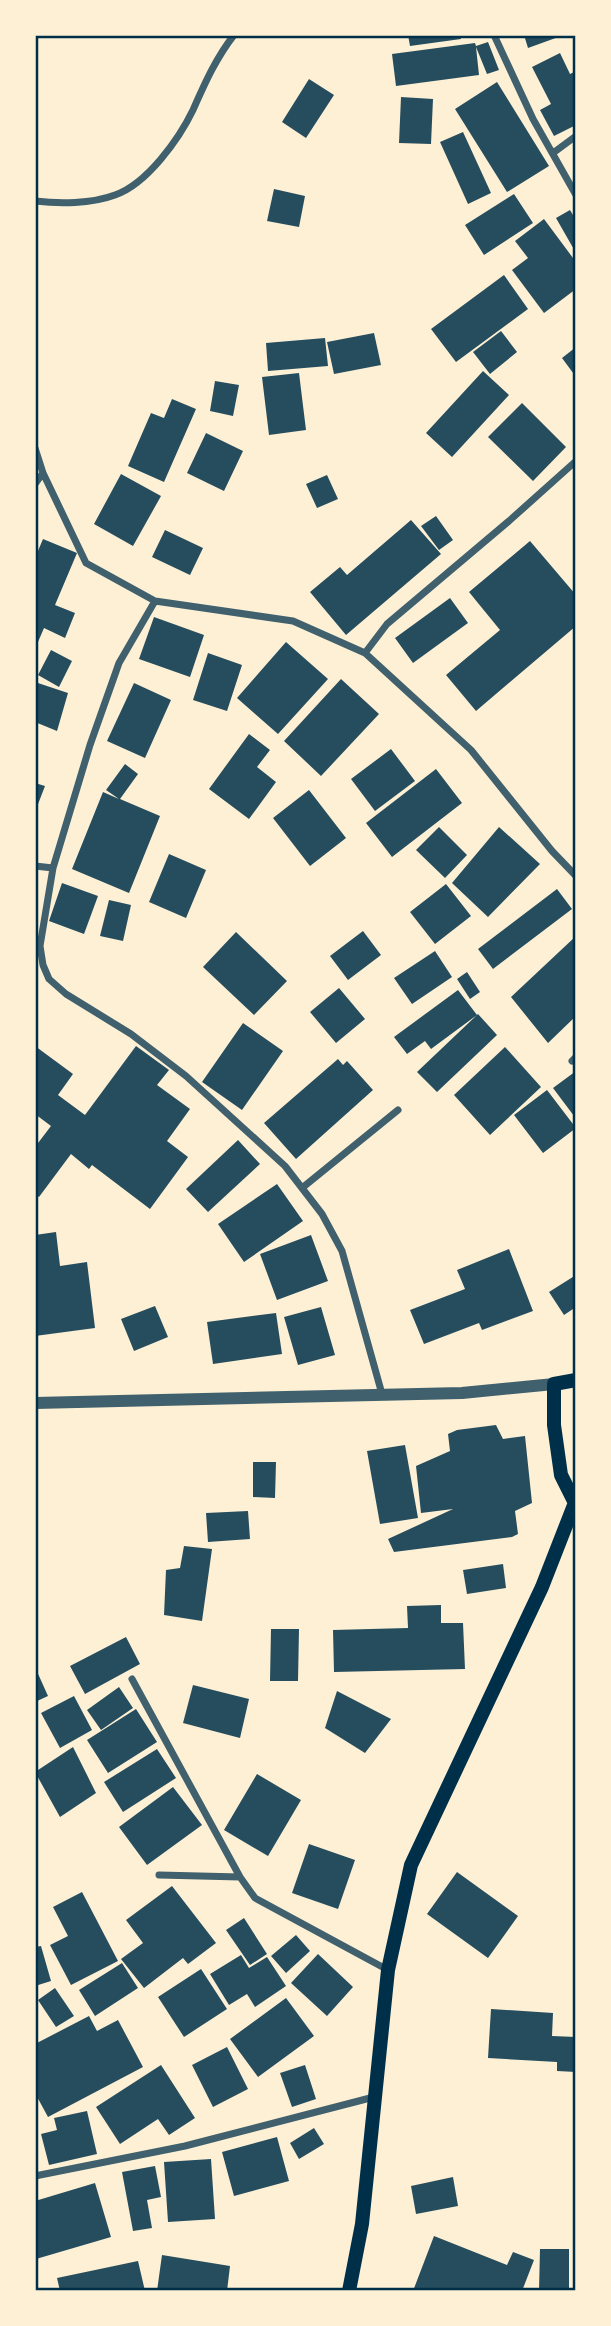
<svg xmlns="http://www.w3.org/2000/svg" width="611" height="2326" font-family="'IBM Plex Sans',sans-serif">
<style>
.building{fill:#264d5e}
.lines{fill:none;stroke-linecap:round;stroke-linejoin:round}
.minor{stroke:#3f606c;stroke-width:7}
.tertiary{stroke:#3f606c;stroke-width:12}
.secondary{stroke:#003049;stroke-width:14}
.neatline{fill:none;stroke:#003049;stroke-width:2.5}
</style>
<rect width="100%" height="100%" fill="#fdf0d5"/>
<path class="building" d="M408,35H460L461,39L410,46Z
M524,35H564L528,48Z
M488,42L499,70L487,74L476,47L479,75L396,86L392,54L475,43L476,46Z
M560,53L570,74L576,71V125L554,136L540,110L551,104L532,67Z
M309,79L334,95L306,138L282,122Z
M497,82L549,166L507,192L455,109Z
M401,97L433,99L431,144L399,143Z
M463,132L491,193L468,204L440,142Z
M274,189L305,196L299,227L267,221Z
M514,194L533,223L484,255L465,225Z
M570,210L576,220V253L556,218Z
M544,219L573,258L576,256V289L544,313L512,270L528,258L515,241Z
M504,275L528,309L456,362L431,329Z
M501,331L517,352L490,374L473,352Z
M374,333L381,365L334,374L327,342Z
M325,338L328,366L268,371L266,343Z
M576,347V377L562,358Z
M483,371L509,395L452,457L426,433Z
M299,373L306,430L269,435L262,377Z
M215,381L239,385L233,416L210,411Z
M172,399L196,409L164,482L128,466L151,413L164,418Z
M522,403L566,447L533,481L488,437Z
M206,433L243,451L224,491L187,473Z
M121,474L161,496L133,546L94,524Z
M327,475L338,499L317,508L306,484Z
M436,516L453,540L439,550L421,526Z
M411,520L441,554L346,635L310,592L340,567L347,575Z
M165,530L203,548L190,575L152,557Z
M43,539L77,553L55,605L75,613L65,638L44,628L35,649V558Z
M530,541L576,595V626L476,711L446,675L500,630L469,592Z
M450,598L468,623L413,663L395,638Z
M154,617L204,635L190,677L139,659Z
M286,642L328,679L278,734L237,698Z
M51,650L72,661L59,687L38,675Z
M208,653L242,665L227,711L193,700Z
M341,679L379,714L321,776L284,741Z
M35,682L68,693L57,731L35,722Z
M134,683L171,700L145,758L107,741Z
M249,734L270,750L257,767L276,782L249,819L209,789Z
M391,749L415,781L375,811L351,779Z
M125,764L138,774L120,799L160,816L129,893L72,869L103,792L119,799L106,790Z
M436,769L462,803L392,857L366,823Z
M35,783L45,786L35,812Z
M309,790L346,838L310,866L273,818Z
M439,827L467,855L445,878L416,850Z
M499,827L540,864L488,917L452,883Z
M169,854L206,870L186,918L149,902Z
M62,883L98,896L84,934L49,921Z
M446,884L471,916L435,944L410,912Z
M557,889L572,909L493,969L478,949Z
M109,900L131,905L123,941L100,936Z
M363,931L381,955L348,980L330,956Z
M236,932L287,981L254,1015L203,967Z
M576,936V1016L548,1043L511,997Z
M435,951L452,977L412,1004L394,978Z
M467,972L480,992L470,999L457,979Z
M339,988L365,1019L336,1043L310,1012Z
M458,990L477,1015L431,1049L425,1041L407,1054L394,1037Z
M478,1014L497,1035L437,1092L417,1072Z
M243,1023L283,1051L242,1110L202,1082Z
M35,1046L73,1074L58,1095L85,1115L136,1046L169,1070L157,1085L190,1109L167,1141L188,1157L150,1209L92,1165L89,1169L71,1154L39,1197L35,1194V1147L51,1126L35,1114Z
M505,1047L541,1087L490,1135L454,1095Z
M338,1059L343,1065L347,1061L373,1090L296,1159L264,1123Z
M576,1071V1115L574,1116L553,1088Z
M547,1090L576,1128L543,1153L514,1115Z
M238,1140L260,1164L208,1212L186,1189Z
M277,1184L303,1221L244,1262L218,1224Z
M56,1232L60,1266L87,1262L95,1328L35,1336V1235Z
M311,1235L328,1281L277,1300L260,1254Z
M509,1249L533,1311L482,1330L479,1323L424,1344L410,1310L465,1289L457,1270Z
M576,1275V1307L564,1315L549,1292Z
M155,1306L168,1337L134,1351L121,1319Z
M321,1307L335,1355L298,1365L284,1317Z
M276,1313L282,1354L213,1364L207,1322Z
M496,1425L503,1439L525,1436L532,1503L515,1511L518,1534L512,1537L394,1552L388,1539L453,1509L421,1513L416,1466L450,1451L448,1434L457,1430Z
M405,1445L418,1518L380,1524L367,1451Z
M253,1462H276L275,1498L253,1497Z
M248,1511L250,1539L208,1542L206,1513Z
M184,1546L212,1549L202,1621L164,1615L166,1570L180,1568Z
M503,1564L506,1588L467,1594L463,1570Z
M441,1605V1623H463L465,1669L334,1672L333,1630L408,1628L407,1606Z
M271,1629H299L298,1681H270Z
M126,1637L140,1664L85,1694L70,1666Z
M35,1667L48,1696L35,1702Z
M193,1685L249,1699L240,1738L183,1723Z
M119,1687L133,1708L101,1730L87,1710Z
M337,1691L391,1719L365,1753L325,1728Z
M74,1696L92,1730L60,1748L41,1713Z
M136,1709L157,1742L108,1773L87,1740Z
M73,1747L96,1793L60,1817L35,1772Z
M157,1749L176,1778L123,1812L104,1782Z
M257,1774L301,1800L268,1856L224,1830Z
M173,1787L202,1825L147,1865L119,1827Z
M309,1844L355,1860L338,1909L292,1893Z
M457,1872L518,1916L488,1958L427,1914Z
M172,1886L216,1943L188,1964L183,1958L144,1988L121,1959L143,1943L126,1920Z
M82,1892L118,1961L71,1985L50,1945L68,1936L53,1907Z
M244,1918L267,1954L250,1965L226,1930Z
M296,1935L310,1951L286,1973L271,1956Z
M41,1946L51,1981L35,1986V1947Z
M318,1954L353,1987L327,2016L291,1983Z
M241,1955L249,1968L267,1957L286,1986L255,2007L247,1994L229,2005L210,1974Z
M122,1963L138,1988L95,2016L79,1990Z
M201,1969L227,2009L184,2037L158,1997Z
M55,1988L74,2016L56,2027L38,2000Z
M286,1998L314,2036L258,2077L230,2039Z
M491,2009L553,2013L552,2036L576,2037V2072L557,2071V2062L488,2058Z
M89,2016L97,2031L118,2020L143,2067L48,2117L35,2093V2044Z
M227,2047L248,2089L213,2107L192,2065Z
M161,2065L195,2118L169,2135L158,2119L120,2144L96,2107Z
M305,2065L316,2099L292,2107L280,2073Z
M87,2111L97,2154L49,2165L41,2134L57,2130L54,2118Z
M314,2128L324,2144L299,2159L290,2143Z
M277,2137L289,2181L234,2196L222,2152Z
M211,2159L215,2219L168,2222L164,2162Z
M155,2166L161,2197L147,2200L152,2228L133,2231L122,2172Z
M453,2177L458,2206L416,2214L411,2186Z
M95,2183L111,2237L36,2259L35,2201Z
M434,2236L507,2265L513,2252L534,2260L522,2291H413Z
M540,2249H569V2291H539Z
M162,2255L230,2266L227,2291H157Z
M138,2261L145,2291H60L57,2278Z"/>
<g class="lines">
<path class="minor" d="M494,35L533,119L576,195
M553,153L576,136
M35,201C59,204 91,204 115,195C147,184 179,139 193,110C205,83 216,58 234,35
M35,448L43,473L86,563L155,601L119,663L90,745L53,868L40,946L43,965L49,979L66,994L131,1034L186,1076L285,1166L322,1214L342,1251L382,1394
M35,484L43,473
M155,601L293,621L365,653L471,750L552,851L576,876
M365,653L387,624L509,521L576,461
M35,866L53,868
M572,1061L576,1057
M302,1188L398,1110
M132,1679L240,1877L255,1898L388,1970
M159,1875L240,1877
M35,2176L185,2146L374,2097"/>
<path class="tertiary" d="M35,1403L462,1393L554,1384"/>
<path class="secondary" d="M575,1503L561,1475L554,1425V1384L576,1380
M349,2291L362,2224L388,1970L411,1865L542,1587L576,1500"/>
</g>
<rect width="611" height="2326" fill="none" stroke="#fdf0d5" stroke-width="74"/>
<rect x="37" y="37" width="537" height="2252" class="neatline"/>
</svg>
